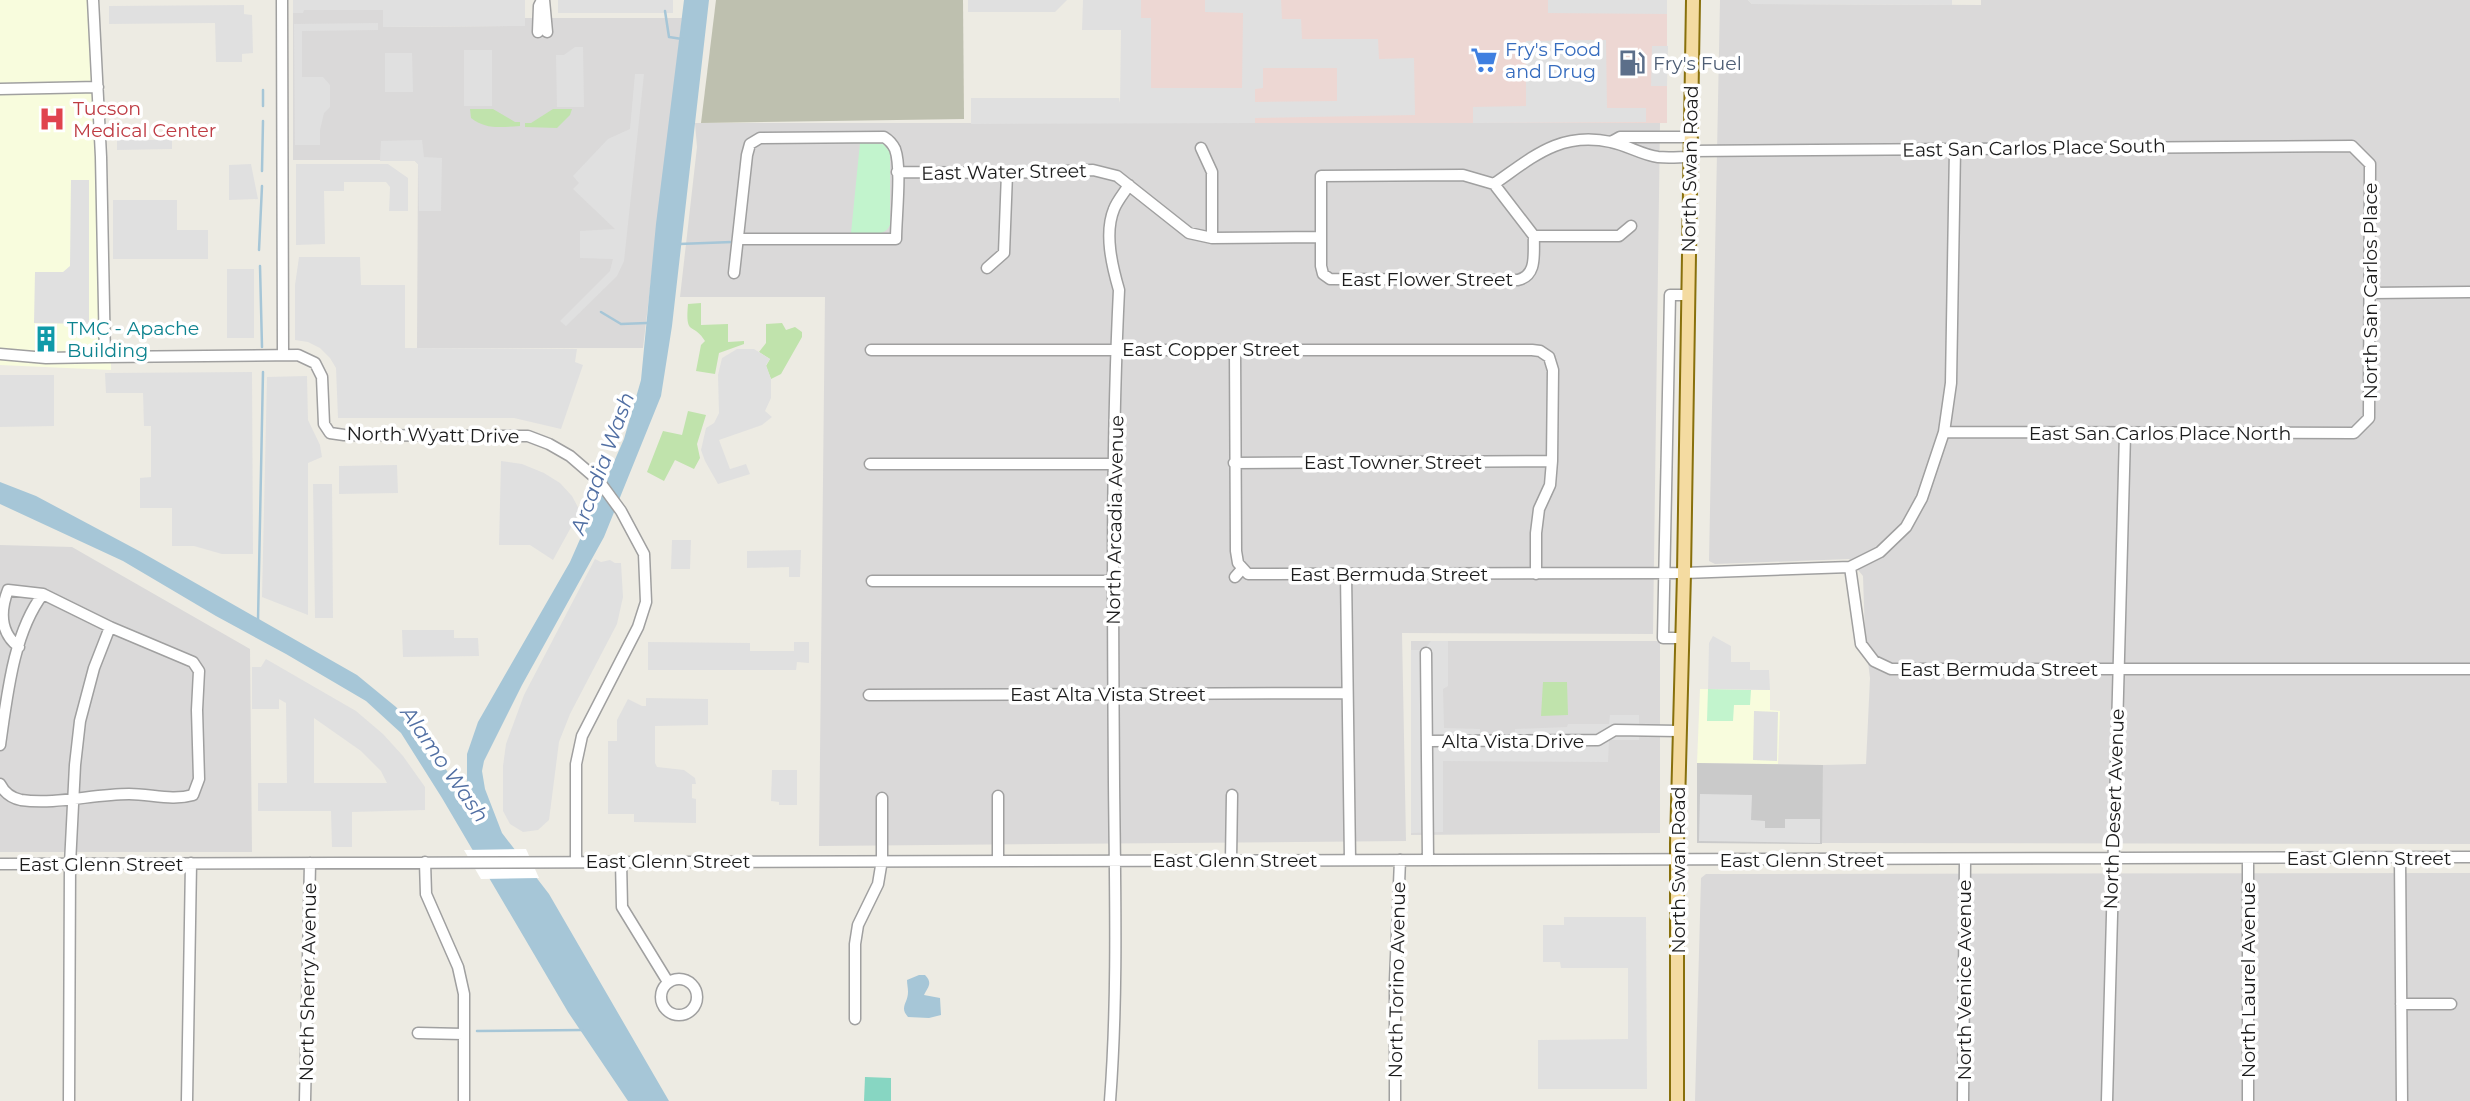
<svg xmlns="http://www.w3.org/2000/svg" width="2470" height="1101" font-family="Montserrat,sans-serif">
<style>
.residential{fill:#dad9d9}
.commercial{fill:#edd7d3}
.education{fill:#f8fcdd}
.religious{fill:#cacaca}
.construction{fill:#bec0af}
.grass{fill:#c0e3ac}
.park{fill:#c2f4cd}
.pitch{fill:#87d6c2}
.parking{fill:#e0e0e0;fill-rule:evenodd}
.water{fill:#a6c6d7}
.pier{fill:#fff}
.lines{fill:none;stroke-linecap:round;stroke-linejoin:round}
.stream{stroke:#a6c6d7;stroke-width:2.5}
.minor-casing{stroke:#a0a0a0;stroke-width:13}
.major-casing{stroke:#88700c;stroke-width:16}
.minor{stroke:#fff;stroke-width:10}
.major{stroke:#f4dba1;stroke-width:12}
.labels{text-anchor:middle;dominant-baseline:central;stroke-width:7;stroke-linejoin:round;paint-order:stroke}
.shop-label{font-size:19px;fill:#366cbe;stroke:#fff;text-anchor:start}
.service-label{font-size:19px;fill:#4e5e75;stroke:#fff;text-anchor:start}
.health-label{font-size:19px;fill:#be3a42;stroke:#fff;text-anchor:start}
.street-label{font-size:19px;fill:#1c1c1c;stroke:#fff}
.culture-label{font-size:19px;fill:#0d838f;stroke:#fff;text-anchor:start}
.water-label{font-size:21px;font-style:italic;fill:#516fa3;stroke:#fff}
</style>
<rect width="100%" height="100%" fill="#edebe3"/>
<path class="residential" d="M1720,0H1748L1752,4L1981,5V0H2470V844L1820,843L1823,765L1866,764L1870,678L1865,637L1863,576L1849,559L1715,564L1709,561Z
M303,10H383L384,27L525,26V18H682L643,348H417L418,164L414,160H293V13H303Z
M695,123H1660L1653,634L1402,633L1406,841L819,846L825,297H680L697,147Z
M0,545L72,547L250,649L252,852H0Z
M1411,641H1660V833L1411,835Z
M2470,873V1101H1695L1701,878L1706,874Z"/>
<path class="commercial" d="M1121,0H1667V123H1121Z"/>
<path class="education" d="M0,0H99L109,239L111,370L0,365Z
M1700,689L1770,690V710L1780,711L1778,764L1697,763Z"/>
<path class="religious" d="M1697,763L1823,765L1822,844L1697,843Z"/>
<path class="construction" d="M716,0H963L964,119L701,123Z"/>
<path class="grass" d="M470,109H493L515,122H520V126C502,127 486,130 471,118Z
M553,109H572L570,115L557,128L525,127V123H531Z
M701,303V325L728,324V342L744,341V344L719,353L715,374L696,371L701,345L705,341C693,321 685,338 688,304Z
M782,323L786,330L795,327L802,332V337L781,374L771,379L766,366L770,359L759,352L766,343V324Z
M688,411L706,415L697,444L700,458L694,469L675,460L664,481L647,472L663,431L682,435Z
M1543,682H1567L1568,715L1541,716Z"/>
<path class="park" d="M860,143L883,144L890,152V225C884,239 864,233 851,233Z
M1708,689L1751,690L1750,705H1734L1733,721H1707Z"/>
<path class="pitch" d="M865,1077L891,1078V1101H864Z"/>
<path class="parking" d="M293,0H525V26L383,27V10H304L303,13H293Z
M558,0H673V13H558Z
M968,0H1067L1055,12H968Z
M1083,0H1141V18H1151V88H1242L1243,13L1205,12V0H1281L1282,19H1301L1302,39H1378L1379,59L1414,58L1415,115L1255,118V123L971,124V98H1119L1120,103L1121,30H1082ZM1263,68H1337V101L1255,102V89L1263,88Z
M1548,0H1667V14L1548,13Z
M1748,0H1952V5L1752,4Z
M244,5V14L252,15L253,53L242,54V62H216L215,23L109,24V6Z
M378,23V30L302,31V77H323L330,85V107L324,113L320,130V145H295L294,24Z
M1606,40L1607,108H1646V122L1473,123V107L1526,106V41Z
M1652,46H1668L1667,86H1651Z
M575,47H583L584,107H557L556,55H564Z
M464,50H492V106H464Z
M385,53H412L413,92H385Z
M635,74H644L624,261L617,276L566,326L560,321L610,271L613,259L580,258V231L615,229L573,189L579,183L573,176L608,139L630,129Z
M117,140H172V149L117,150Z
M422,140L424,157L442,158L441,211H419L418,164L415,161H380L381,141Z
M251,164L258,199L229,200V165Z
M296,164H388L408,178V211H389L390,187L386,182H344V191H324L325,244L296,245Z
M71,180H89V324L34,323L35,272H63L70,266Z
M113,200H177V230H208V259H113Z
M299,257H360L361,285H405V348L577,349L575,362L583,365L561,429L514,418H338L336,368L330,358L320,348L308,342L295,340V285Z
M227,269H254V338H227Z
M737,349H754L770,359L766,365L771,379V398L765,411L772,417L762,425L719,440L730,469L746,464L750,474L718,484L705,461L701,450L706,428L714,423L719,413L718,375L722,358Z
M252,372L253,554H222L194,546H172V508H140V478L151,477V426H144L143,393H106L105,373Z
M0,375H54V426L0,427Z
M307,376L308,420L320,445L322,457L308,463V615L262,597L267,377Z
M501,461L522,464L544,473L560,483L572,496L580,511L553,560L530,545H499Z
M397,465L398,493L339,494V466Z
M313,484H332L333,618H315Z
M672,540H691L690,569H671Z
M801,550L800,577H789V567L747,568V551Z
M595,559L601,562L610,560L615,563H621L623,597L617,624L570,714L559,742L549,820L538,830L523,832L510,824L503,811V766L506,744L524,695Z
M402,630H454V638H478L479,656L403,657Z
M1713,636L1731,646V662H1750V670H1769L1770,690L1708,689L1709,643Z
M1431,641H1448V686L1443,689L1444,728L1480,729V739H1515V729L1567,727L1568,724H1609L1610,715H1639V740H1609L1608,762L1443,761V832L1411,833V650H1424Z
M648,642L750,643V651H794V642H809V663L797,662L796,670H648Z
M266,659L356,711L383,734L403,756L425,787V810L352,812V847H332L331,811H258V783H287L286,703L279,699V709H252V667H261ZM314,718L361,751L381,771L387,783H314Z
M646,698L708,699V725L655,726V763L657,767L684,770L695,778L696,784H692V798L696,799V823L634,822V814H608V741H617V720L628,699L642,706H646Z
M1754,711L1778,712L1777,761L1753,760Z
M772,770H797V805H779V802L771,801Z
M1700,794L1752,795L1751,820L1765,821V828H1785V819H1820V843L1699,841Z
M1564,917H1646L1647,1089H1538V1040L1628,1039V968H1561L1560,962H1543V925H1564Z"/>
<path class="water" d="M684,0H709L672,326L661,396L604,537L522,685L484,761L482,771L485,789L502,833L549,894L669,1101H628L568,1012L442,798L401,733L366,701L286,654L216,616L123,561L0,504V482L36,496L141,552L357,675L396,707L427,741L459,789L467,781V754L478,722L570,562L624,439L641,380L656,224Z
M919,975H925C933,983 928,987 924,995L940,998L941,1015L929,1018L908,1017C899,1007 908,1003 908,992C908,988 907,984 907,980Z"/>
<path class="pier" d="M526,849L539,878L481,879L464,850Z"/>
<g class="lines">
<path class="stream" d="M665,11L669,37L682,39
M263,90V106
M262,171L263,121
M679,244L732,242
M259,250L262,186
M260,266L262,347
M601,312L621,324L647,323
M258,621L263,372
M477,1031L582,1030"/>
<g class="minor-casing">
<path id="minor" d="M282,0L283,354
M544,0L547,32
M538,32L539,6L542,0
M0,89L98,87
M1611,142L1620,137H1690
M1201,148L1212,172V238
M1955,149L1951,383L1944,432L1922,498L1906,527L1880,552L1850,567L1861,644L1874,661L1891,669H2470
M1690,151L2352,146L2370,164L2369,418L2354,433L1944,432
M897,172L1007,173L1093,170L1117,176L1189,233L1212,238L1320,237
M1494,184L1534,236H1619L1631,226
M1534,236C1533,253 1538,275 1518,280L1330,279L1323,274L1321,266V176L1463,175L1494,184C1533,157 1560,131 1611,142C1627,145 1642,155 1658,157C1668,158 1680,157 1690,157
M987,268L1004,253L1007,173
M734,273L747,155L750,144L760,138L884,137C889,140 892,143 895,149C902,168 896,217 896,239H738
M2370,293L2470,292
M1235,349L1236,551L1238,563L1248,574L1684,573L1850,567
M871,350H1532L1540,351L1549,357
M0,354L46,358L105,357L101,157L93,0
M105,357L298,355L315,363L322,377L324,424L330,433L344,435L528,436L549,444L570,456L599,481L621,511L644,554L646,602L638,627L582,736L576,764V861
M1234,463L1552,461
M870,464H1115
M1346,574L1350,860
M1536,574V533L1539,509L1550,485L1552,461L1553,370L1549,357
M1235,577L1242,569
M872,581H1114
M1682,638H1663L1670,295H1688
M1426,653L1428,860
M869,695L1346,693
M1427,741L1598,740L1615,730L1679,731
M0,745C7,697 13,633 43,594
M0,784C4,792 11,798 21,800C56,805 93,794 129,794C151,794 172,801 193,795L199,779L197,710L199,671L193,662L110,627L43,594L8,590C0,611 0,633 19,647
M998,796V860
M2400,858L2402,1101
M1231,860L1232,795
M621,861L622,907L668,982
M425,862L426,894L458,967L464,994V1101
M0,864L2470,857
M661 997a18 18 0 1 1 36 0a18 18 0 1 1-36 0Z
M2401,1004H2451
M855,1019V944L858,925L878,884L882,860V798
M418,1033L463,1034
M69,1101L70,864L75,765L80,721L94,668L110,627
M187,1101L191,863
M305,1101L310,863
M1110,1101C1118,996 1115,889 1114,783C1113,619 1111,454 1119,290C1112,266 1104,233 1114,209C1117,201 1124,193 1129,185
M1395,1101V981L1400,860
M1963,1101L1965,860
M2107,1101L2125,434
M2248,1101V858"/>
</g>
<g class="major-casing">
<path id="major" d="M1677,1101V844L1684,573L1693,0"/>
</g>
<use href="#minor" class="minor"/>
<use href="#major" class="major"/>
</g>
<defs>
<g id="supermarket-bare" transform="scale(2.1)"><path d="M-6-5.5h2.5l.6 2H6L4.5 2H-2.5L-4.4-4H-6ZM-1.5 3.2a1.3 1.3 0 1 0 .1 0ZM3 3.2a1.3 1.3 0 1 0 .1 0Z" fill="#3f7fe0" stroke="#fff" stroke-width="2.5" paint-order="stroke"/></g>
<g id="fuel-bare" transform="scale(2.1)"><path d="M-5.5-6h7V0h2V4h1.3V-2.5L3-4.5l.8-.8L6-3V5H2.5V1h-1V6h-7ZM-4.2-4.7v3.2H.2V-4.7Z" fill="#5c6f8a" stroke="#fff" stroke-width="2.5" paint-order="stroke"/></g>
<g id="hospital-bare" transform="scale(2.1)"><path d="M-5-5h3v3.5h4V-5h3V5h-3V1.5h-4V5h-3Z" fill="#e0444e" stroke="#fff" stroke-width="2.5" paint-order="stroke"/></g>
<g id="building-bare" transform="scale(2.1)"><path d="M-4-6H4V6H1V3H-1V6H-4ZM-2.5-4.3h1.7v1.8h-1.7ZM.8-4.3h1.7v1.8H.8ZM-2.5-1h1.7V.8h-1.7ZM.8-1h1.7V.8H.8Z" fill="#0f9aa8" stroke="#fff" stroke-width="2.5" paint-order="stroke"/></g>
</defs>
<g fill-rule="evenodd">
<use href="#supermarket-bare" x="1484" y="60"/>
<use href="#fuel-bare" x="1632" y="63"/>
<use href="#hospital-bare" x="52" y="119"/>
<use href="#building-bare" x="46" y="339"/>
</g>
<g class="labels">
<g class="shop-label">
<text x="1505" y="49">Fry's Food<tspan x="1505" dy="22">and Drug</tspan></text>
</g>
<g class="service-label">
<text x="1653" y="63">Fry's Fuel</text>
</g>
<g class="health-label">
<text x="73" y="108">Tucson<tspan x="73" dy="22">Medical Center</tspan></text>
</g>
<g class="street-label">
<text transform="translate(2034 148) rotate(-1)">East San Carlos Place South</text>
<text transform="translate(1690 169) rotate(-89)">North Swan Road</text>
<text transform="translate(1004 172) rotate(-1)">East Water Street</text>
<text x="1427" y="279">East Flower Street</text>
<text transform="translate(2370 291) rotate(-90)">North San Carlos Place</text>
<text x="1211" y="349">East Copper Street</text>
<text x="2160" y="433">East San Carlos Place North</text>
<text transform="translate(433 435) rotate(1)">North Wyatt Drive</text>
<text x="1393" y="462">East Towner Street</text>
<text transform="translate(1115 520) rotate(-89)">North Arcadia Avenue</text>
<text x="1389" y="574">East Bermuda Street</text>
<text x="1999" y="669">East Bermuda Street</text>
<text x="1108" y="694">East Alta Vista Street</text>
<text x="1513" y="741">Alta Vista Drive</text>
<text transform="translate(2114 809) rotate(-88)">North Desert Avenue</text>
<text x="2369" y="858">East Glenn Street</text>
<text x="1235" y="860">East Glenn Street</text>
<text x="1802" y="860">East Glenn Street</text>
<text x="668" y="861">East Glenn Street</text>
<text x="101" y="864">East Glenn Street</text>
<text transform="translate(1678 870) rotate(-90)">North Swan Road</text>
<text transform="translate(1397 980) rotate(-89)">North Torino Avenue</text>
<text transform="translate(1964 980) rotate(-90)">North Venice Avenue</text>
<text transform="translate(2248 980) rotate(-90)">North Laurel Avenue</text>
<text transform="translate(308 982) rotate(-89)">North Sherry Avenue</text>
</g>
<g class="culture-label">
<text x="67" y="328">TMC - Apache<tspan x="67" dy="22">Building</tspan></text>
</g>
<g class="water-label">
<text transform="translate(602 463) rotate(-70)">Arcadia Wash</text>
<text transform="translate(445 764) rotate(55)">Alamo Wash</text>
</g>
</g>
</svg>
